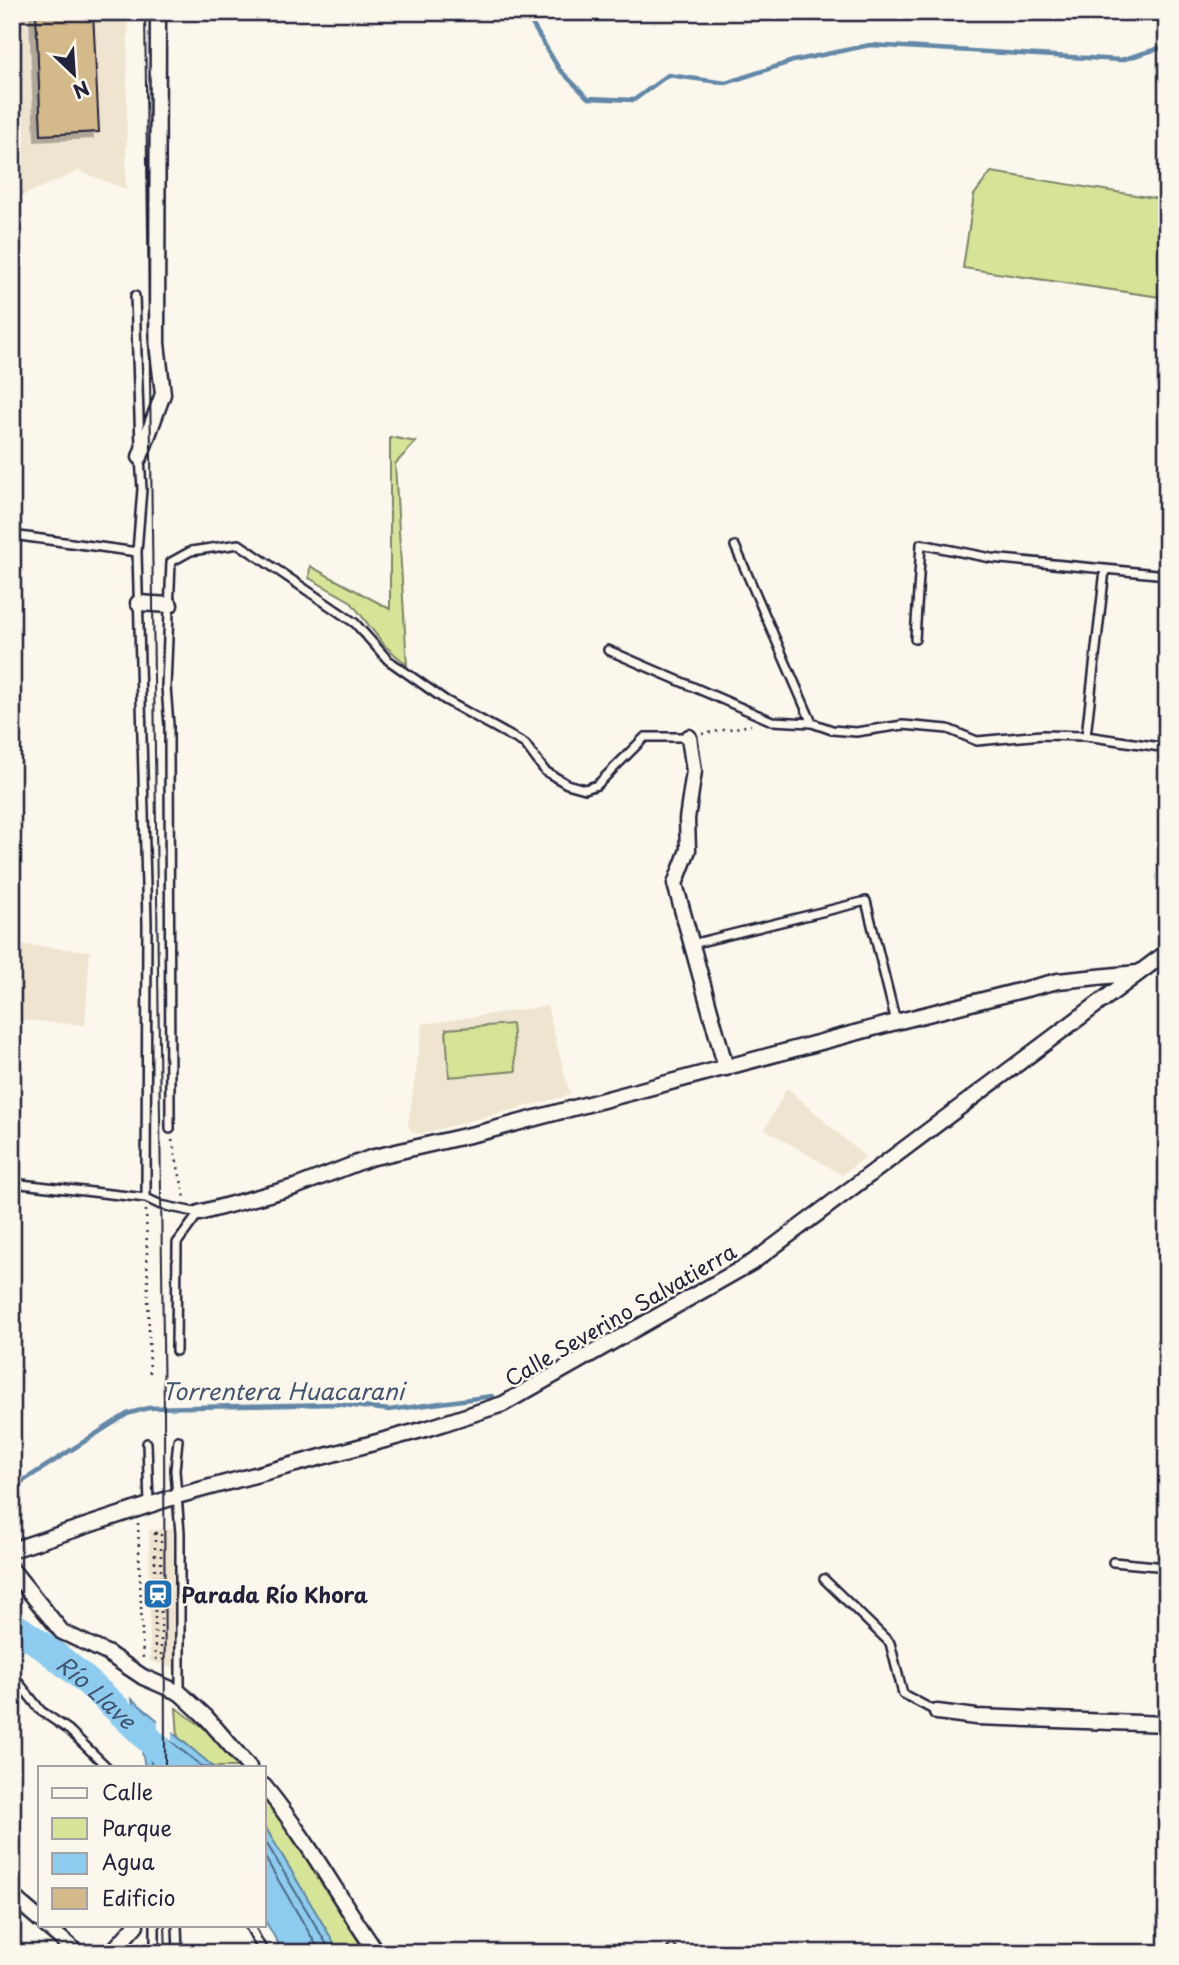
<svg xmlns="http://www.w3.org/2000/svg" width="1179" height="1965" font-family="'Playpen Sans',sans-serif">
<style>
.built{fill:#efe4cf}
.green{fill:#d6e497;stroke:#7c8369;stroke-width:2}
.water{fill:#8eccef;stroke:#6388a7;stroke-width:2}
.pier{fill:#fbf7ec}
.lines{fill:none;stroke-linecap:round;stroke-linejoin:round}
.shore{stroke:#4d6683;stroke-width:2}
.stream{stroke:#6388a7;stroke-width:4.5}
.river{stroke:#8eccef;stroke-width:28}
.building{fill:#d4b98a;stroke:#22223b;stroke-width:2;filter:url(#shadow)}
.service-casing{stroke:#22223b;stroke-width:12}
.minor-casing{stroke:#22223b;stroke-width:19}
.path{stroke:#22223b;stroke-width:2.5;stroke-dasharray:2 5;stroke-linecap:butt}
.service{stroke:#fbf7ec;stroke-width:7}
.minor{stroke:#fbf7ec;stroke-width:14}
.tram{stroke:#22223b;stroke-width:2}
.labels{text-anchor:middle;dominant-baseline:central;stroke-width:5;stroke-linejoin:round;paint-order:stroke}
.street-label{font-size:21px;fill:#22223b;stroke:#fbf7ec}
.poi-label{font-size:21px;font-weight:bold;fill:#22223b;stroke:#fbf7ec;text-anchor:start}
.water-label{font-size:23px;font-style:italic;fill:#425571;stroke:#fbf7ec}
</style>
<defs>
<filter id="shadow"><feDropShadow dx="-6" dy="6" stdDeviation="0" flood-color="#0004"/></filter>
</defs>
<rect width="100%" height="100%" fill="#fbf7ec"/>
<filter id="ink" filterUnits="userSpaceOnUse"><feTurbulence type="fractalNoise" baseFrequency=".0143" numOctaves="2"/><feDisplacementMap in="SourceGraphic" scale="14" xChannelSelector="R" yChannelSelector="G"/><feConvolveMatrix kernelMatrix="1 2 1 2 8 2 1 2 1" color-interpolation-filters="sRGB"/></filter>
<g filter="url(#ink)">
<path class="built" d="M12,12H128L126,189L79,171L12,200Z
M12,944L90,951L85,1025L12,1019Z
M547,1006L570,1095L420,1134L412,1132L408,1125L423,1024Z
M787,1088L865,1157L842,1175L765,1129Z
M173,1529L175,1668L150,1661L149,1530Z"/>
<path class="green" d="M991,172L1167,200V298L963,268L974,195Z
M390,437L416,442L395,464L407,665L385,646L350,601L309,578L310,566L390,609Z
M512,1024L516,1071L449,1077L446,1029Z
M176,1708L210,1732L239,1767H213L178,1737Z
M264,1797L279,1815L370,1953H340L264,1825Z"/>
<path class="water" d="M132,1699L210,1764L213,1767H145Z
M264,1825L340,1953H284L264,1919Z"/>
<path class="pier" d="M158,1716L172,1728V1767H157Z"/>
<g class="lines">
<path class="shore" d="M152,1767L144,1726L147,1723L203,1767
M264,1839L332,1953
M264,1856L321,1953"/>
<path class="stream" d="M418,12L427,17L474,12
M511,12L531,22L559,69L588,98L634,100L668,75L726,83L793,61L870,45L1121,60L1167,46
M12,1488L127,1414L148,1408L336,1404L389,1410L492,1396"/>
<path class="river" id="s1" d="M12,1625C73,1663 126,1717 177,1767"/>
</g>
<path class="building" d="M36,12H93L99,132L41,135Z"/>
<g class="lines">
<g class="service-casing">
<path id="service" d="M135,296L140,446
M140,457L142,489L137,552L147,923L146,1198
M12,535L137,552
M735,546L812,723
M915,639L921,544L991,558L1167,575
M608,650L772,721L812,723L832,730L856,732L903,725L948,729L977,741L1042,735L1086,736L1167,748
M1086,736L1105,570
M692,944L866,901L896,1022
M12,1113L14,1114
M170,1129L169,725L166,687L171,562L191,551L239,544L355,623L388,660L445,700L525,744L545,771L567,784L585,789L597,785L645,737H689
M12,1183L146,1198L161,1205L199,1213L177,1243L176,1351
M178,1440L175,1470L180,1533V1693
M147,1443L149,1505
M1113,1562L1167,1567
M824,1579L890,1643L903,1694L937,1712
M12,1674L41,1711L69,1730L107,1767
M155,1925V1953
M177,1925L178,1953
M249,1925L264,1953
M670,1953L672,1950L675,1953"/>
</g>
<g class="minor-casing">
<path id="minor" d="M140,457L163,394L157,343L158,12
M138,603L170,605
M689,737L694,771L687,819L688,850L675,884L726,1068
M199,1213L295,1187L370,1158L487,1131L896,1022L1058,981L1137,973
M12,1550L177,1496L429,1428L503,1404L753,1262L1167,952
M12,1570L62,1632L107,1653L143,1677L180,1693L206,1717L249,1767
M937,1712L976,1717L1167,1724
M264,1786C307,1838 338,1897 377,1953
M12,1896L40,1920
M45,1925L78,1953
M111,1953L136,1925"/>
</g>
<path class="path" d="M702,734L751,725
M172,1140L185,1198
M146,1210L150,1378
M138,1523L143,1660
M155,1533V1659L169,1660
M155,1533H161V1659"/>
<use href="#service" class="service"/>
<use href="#minor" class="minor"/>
<path class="tram" d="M145,12L164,1414L165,1767
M165,1925L166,1953"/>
</g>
</g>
<defs>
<g id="station-square" transform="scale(1.575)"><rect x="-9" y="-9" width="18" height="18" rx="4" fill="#1f6fb2" stroke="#fbf7ec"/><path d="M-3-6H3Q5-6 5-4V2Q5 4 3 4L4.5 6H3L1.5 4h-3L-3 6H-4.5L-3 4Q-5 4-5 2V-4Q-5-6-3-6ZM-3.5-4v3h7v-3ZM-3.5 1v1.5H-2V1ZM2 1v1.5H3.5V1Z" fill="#fff"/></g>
</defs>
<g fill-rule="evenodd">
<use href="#station-square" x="158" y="1594"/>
</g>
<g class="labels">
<g class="street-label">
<text transform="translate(620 1314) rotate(-30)">Calle Severino Salvatierra</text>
</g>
<g class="poi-label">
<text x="181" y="1594">Parada Río Khora</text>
</g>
<g class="water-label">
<text x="283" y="1390">Torrentera Huacarani</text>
<text stroke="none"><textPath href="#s1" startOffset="108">Río Llave</textPath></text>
</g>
</g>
<rect width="1179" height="1965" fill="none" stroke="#fbf7ec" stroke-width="42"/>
<rect x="21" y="21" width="1137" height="1923" fill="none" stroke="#22223b" stroke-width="2.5" filter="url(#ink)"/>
<rect x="38" y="1766" width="228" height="161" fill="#fbf7ec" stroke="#a4a2a5" stroke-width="2"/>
<rect x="52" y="1788" width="35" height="10" fill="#fbf7ec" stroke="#a4a2a5" stroke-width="2"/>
<text x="102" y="1800" font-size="21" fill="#22223b">Calle</text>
<rect x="52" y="1818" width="35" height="21" fill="#d6e497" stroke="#a4a2a5" stroke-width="2"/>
<text x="102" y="1836" font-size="21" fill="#22223b">Parque</text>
<rect x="52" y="1853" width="35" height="21" fill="#8eccef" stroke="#a4a2a5" stroke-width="2"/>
<text x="102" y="1870" font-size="21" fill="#22223b">Agua</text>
<rect x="52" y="1888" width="35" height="21" fill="#d4b98a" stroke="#a4a2a5" stroke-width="2"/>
<text x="102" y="1906" font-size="21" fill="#22223b">Edificio</text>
<g transform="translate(74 74) rotate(155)" stroke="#fbf7ec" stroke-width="5" paint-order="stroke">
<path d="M0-5L12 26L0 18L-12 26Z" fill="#22223b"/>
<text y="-10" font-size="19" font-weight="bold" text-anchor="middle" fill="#22223b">N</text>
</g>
</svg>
